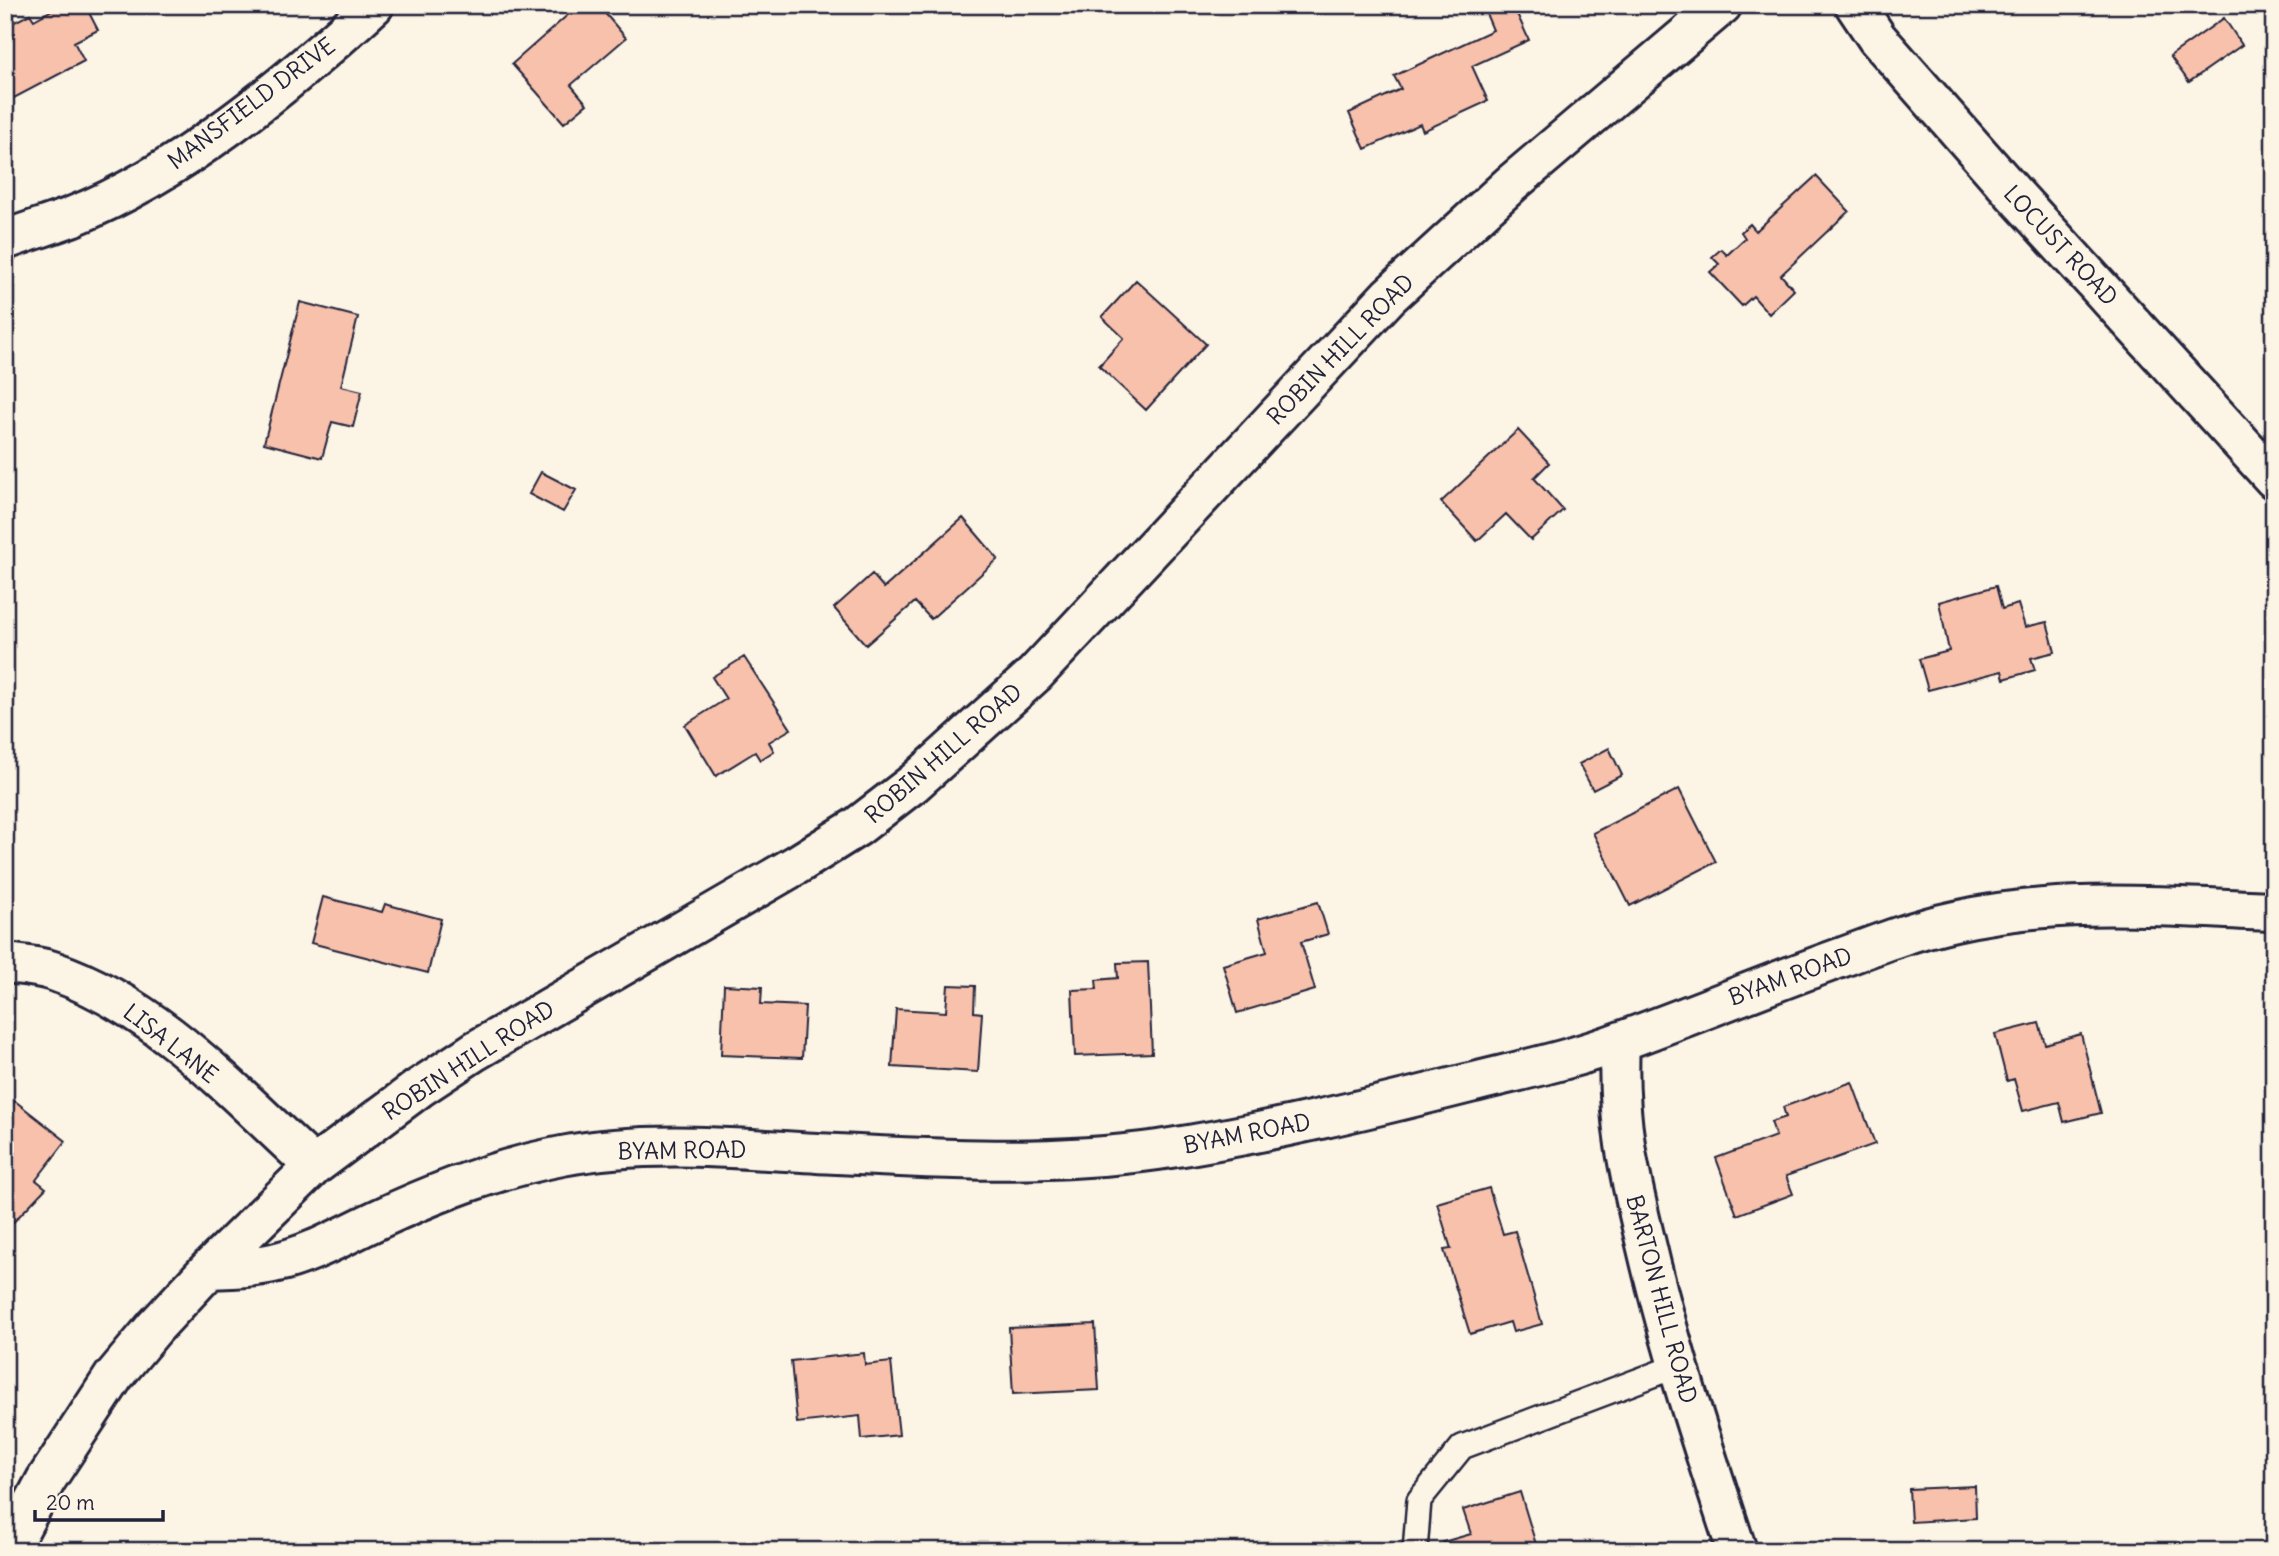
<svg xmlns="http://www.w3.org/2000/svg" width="2279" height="1556" font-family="Delius,sans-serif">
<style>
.building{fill:#f8c1ac;stroke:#22223b;stroke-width:2}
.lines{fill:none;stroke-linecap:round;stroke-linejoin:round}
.service-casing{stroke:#22223b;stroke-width:28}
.minor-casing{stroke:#22223b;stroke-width:44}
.service{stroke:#fcf5e5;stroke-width:23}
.minor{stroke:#fcf5e5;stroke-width:38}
.labels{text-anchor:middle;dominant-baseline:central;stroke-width:5;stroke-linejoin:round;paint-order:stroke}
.street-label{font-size:23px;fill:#22223b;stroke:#fcf5e5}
</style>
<rect width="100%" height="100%" fill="#fcf5e5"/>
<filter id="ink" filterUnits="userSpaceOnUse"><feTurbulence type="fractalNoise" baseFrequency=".0143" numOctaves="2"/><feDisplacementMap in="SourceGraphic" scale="14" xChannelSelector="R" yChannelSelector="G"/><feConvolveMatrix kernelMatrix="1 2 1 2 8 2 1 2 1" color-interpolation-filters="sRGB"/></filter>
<g filter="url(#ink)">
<path class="building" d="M61,5H85L98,30L74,42L84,61L14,98L5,84V18L9,25L30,14L34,20Z
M579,5H598L626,38L571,85L587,104L564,123L512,64Z
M1492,5H1513L1529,40L1472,66L1488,101L1423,131L1420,124L1365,149L1349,113L1401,89L1394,76L1493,30L1484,9Z
M2224,18L2242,45L2189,82L2170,56Z
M1816,176L1849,211L1781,275L1794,290L1769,314L1753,296L1742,306L1710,272L1719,264L1712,257L1721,249L1727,255L1745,238L1741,232L1750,224L1756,231Z
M1136,280L1206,344L1146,410L1099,366L1124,338L1102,317Z
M300,302L358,317L341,386L362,391L353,427L332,422L322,458L264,443Z
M1518,430L1549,463L1534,478L1563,510L1531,540L1506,514L1477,541L1441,502Z
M541,472L576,490L563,512L529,494Z
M963,518L998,559L931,619L915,602L866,645L834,608L872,574L884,588Z
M1996,586L2002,609L2018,604L2025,627L2047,622L2055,652L2031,658L2035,670L2004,679L2002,671L1928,690L1919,659L1949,651L1939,602Z
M744,657L791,729L769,742L774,751L760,760L755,752L716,776L685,725L726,699L712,677Z
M1609,748L1622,775L1593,790L1579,764Z
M1679,789L1716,862L1630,906L1593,833Z
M323,897L382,912L385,904L441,919L428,973L311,943Z
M1318,902L1328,934L1301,942L1315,990L1237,1013L1223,965L1267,952L1258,919Z
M1148,962L1152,1053L1075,1056L1072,990L1097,989L1096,980L1118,978L1117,963Z
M724,985L762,987L761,1004L805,1006L802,1058L721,1055Z
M948,985L975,986L974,1012L982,1013L978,1072L892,1067L896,1009L946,1012Z
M2039,1023L2045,1044L2081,1034L2101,1113L2064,1122L2059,1102L2023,1111L2014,1079L2007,1081L1995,1034Z
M1852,1082L1875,1144L1786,1176L1793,1194L1737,1215L1716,1158L1776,1136L1771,1122L1786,1117L1783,1107Z
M15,1101L66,1141L36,1180L46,1188L5,1231V1113Z
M1489,1188L1503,1234L1515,1231L1542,1324L1513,1332L1510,1322L1470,1334L1444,1250L1451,1249L1437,1203Z
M1095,1324L1099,1390L1013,1394L1009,1328Z
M864,1353L865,1365L891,1362L899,1435L862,1439L860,1416L797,1423L791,1361Z
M1975,1486L1976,1518L1911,1522L1909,1489Z
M1520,1492L1538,1551H1446L1443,1542L1471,1534L1463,1510Z"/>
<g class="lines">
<g class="service-casing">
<path id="service" d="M1415,1551L1419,1500L1462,1447L1677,1366"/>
</g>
<g class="minor-casing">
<path id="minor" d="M1855,5L1877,38L2014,194L2274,479
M5,240C27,232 49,225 71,217C180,174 288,84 374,5
M5,963C21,965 38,966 53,971C157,1006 235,1094 314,1166
M1620,1042C1616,1119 1629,1174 1647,1248C1671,1351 1704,1450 1737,1551
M209,1269C230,1268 252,1268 273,1263C311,1255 346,1234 381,1218C439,1191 499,1168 562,1156C645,1140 733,1148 817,1153C931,1159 1044,1166 1158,1150C1263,1134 1367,1109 1470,1083C1522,1070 1575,1059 1624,1040C1698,1013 1770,983 1843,957C1880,943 1917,929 1955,921C2060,897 2168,907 2274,911
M8,1551L46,1480L114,1376L155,1327L209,1269L314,1166L419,1088L475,1051L798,864L857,827L914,783L1035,674L1389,296L1511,184L1722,5"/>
</g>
<use href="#service" class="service"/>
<use href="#minor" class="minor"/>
</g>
</g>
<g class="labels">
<g class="street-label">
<text transform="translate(251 103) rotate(-37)">MANSFIELD DRIVE</text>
<text transform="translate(2061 245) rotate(47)">LOCUST ROAD</text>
<text transform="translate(1340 349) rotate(-46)">ROBIN HILL ROAD</text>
<text transform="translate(943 753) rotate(-41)">ROBIN HILL ROAD</text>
<text transform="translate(1790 976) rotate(-20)">BYAM ROAD</text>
<text transform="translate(171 1043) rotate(38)">LISA LANE</text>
<text transform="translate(468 1060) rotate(-33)">ROBIN HILL ROAD</text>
<text transform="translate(1247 1133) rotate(-11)">BYAM ROAD</text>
<text transform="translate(682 1150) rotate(-1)">BYAM ROAD</text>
<text transform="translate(1662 1299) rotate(75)">BARTON HILL ROAD</text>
</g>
</g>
<rect width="2279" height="1556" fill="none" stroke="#fcf5e5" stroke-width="28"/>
<rect x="14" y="14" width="2251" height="1528" fill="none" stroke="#22223b" stroke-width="2.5" filter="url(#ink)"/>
<path d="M35 1510v10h128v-10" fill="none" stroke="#22223b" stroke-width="3.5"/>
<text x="46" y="1510" font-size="21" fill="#22223b" stroke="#fcf5e5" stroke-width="5" paint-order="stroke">20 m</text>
</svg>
